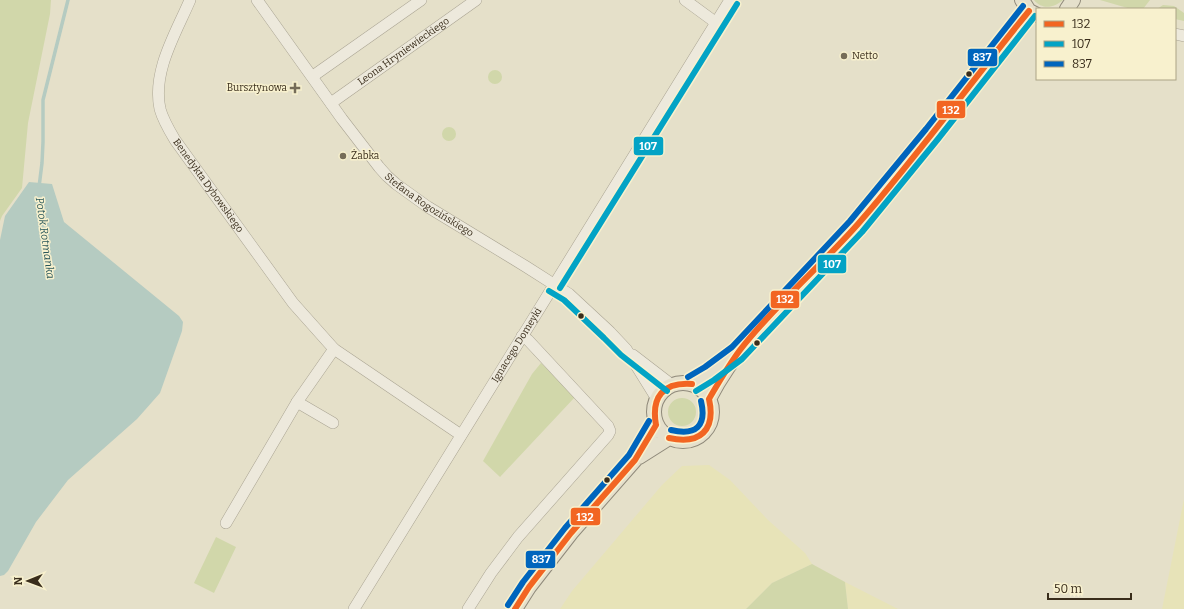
<svg xmlns="http://www.w3.org/2000/svg" width="1184" height="609" font-family="Bitter,serif">
<style>
.farmland{fill:#e7e3b8}
.green{fill:#d1d7aa}
.water{fill:#b5cbc1}
.lines{fill:none;stroke-linecap:round;stroke-linejoin:round}
.stream{stroke:#b5cbc1;stroke-width:3.5}
.minor-casing{stroke:#aaa493;stroke-width:12}
.major-casing{stroke:#8f897a;stroke-width:16}
.minor{stroke:#ede9dc;stroke-width:11}
.major{stroke:#e5e0cc;stroke-width:14}
.bus-1-casing{stroke:#f8f1ce;stroke-width:9}
.bus-2-casing{stroke:#f8f1ce;stroke-width:9}
.bus-3-casing{stroke:#f8f1ce;stroke-width:9}
.bus-1{stroke:#f26522;stroke-width:6}
.bus-2{stroke:#03a3c5;stroke-width:6}
.bus-3{stroke:#0065bd;stroke-width:6}
.poi-dot{fill:#756c58;stroke:#f8f1ce;stroke-width:1.5}
.bus-dot{fill:#392d1b;stroke:#f8f1ce;stroke-width:1.5}
.labels{text-anchor:middle;dominant-baseline:central;stroke-width:3;stroke-linejoin:round;paint-order:stroke}
.street-label{font-size:10px;fill:#392d1b;stroke:#f8f1ce}
.poi-label{font-size:10px;fill:#392d1b;stroke:#f8f1ce;text-anchor:start}
.water-label{font-size:11px;font-style:italic;fill:#29575a;stroke:#f8f1ce}
.line-badge{stroke:#f8f1ce;stroke-width:1.5}
.badge-label{font-size:11px;text-anchor:middle;font-weight:bold;fill:#fff}
</style>
<rect width="100%" height="100%" fill="#e5e0c9"/>
<path class="farmland" d="M709,465L730,480L768,520L805,553L812,564L772,583L746,609H560L572,591L662,485L682,466Z
M1184,499V609H1162Z
M845,582L898,609H848Z"/>
<path class="green" d="M0,0H51L50,14L28,123L22,188L2,216L0,221Z
M1034,0H1063C1054,8 1042,10 1034,0Z
M1100,0H1150L1143,9H1131Z
M1163,5L1174,6L1184,13V21L1175,19V9H1157Z
M488 77a7 7 0 1 1 14 0a7 7 0 1 1-14 0Z
M442 134a7 7 0 1 1 14 0a7 7 0 1 1-14 0Z
M541,363L575,397L500,477L483,461L532,374Z
M668 412a14 14 0 1 1 28 0a14 14 0 1 1-28 0Z
M216,537L236,547L214,593L194,583Z
M812,564L845,582L848,609H746L772,583Z"/>
<path class="water" d="M29,182L52,184L64,222L179,316L183,322L182,331L160,393L137,419L68,480L36,522L8,571L4,575L0,576V240L5,216Z"/>
<g class="lines">
<path class="stream" d="M39,187L42,163L43,142V100L68,0"/>
<g class="minor-casing">
<g id="minor">
<path id="s1" d="M190,0C176,33 152,71 160,109C163,120 169,130 175,140L293,303L334,349L461,435"/>
<path id="s2" d="M257,0L342,119L379,167L387,176L396,184L428,207L525,266L569,294L610,332L626,349L657,399"/>
<path d="M685,0L715,22"/>
<path d="M1175,34L1184,36"/>
<path d="M313,76L421,0"/>
<path id="s3" d="M331,103L476,0"/>
<path d="M633,355L672,385"/>
<path d="M297,402L333,423"/>
<path d="M226,523L297,402L334,349"/>
<path id="s4" d="M354,609L730,0"/>
<path d="M468,609L491,573L518,537L608,435L610,431L608,426L528,340L522,336"/>
</g>
</g>
<g class="major-casing">
<path id="major" d="M1022,0L1029,11L1037,15
M1067,9L1073,0
M654 412a29 29 0 1 1 58 0a29 29 0 1 1-58 0Z
M692,384L709,374L727,360
M709,399C744,330 807,282 857,225C917,156 971,81 1029,11
M639,457L669,438
M515,609L529,587L571,533L635,460L656,425"/>
</g>
<use href="#minor" class="minor"/>
<use href="#major" class="major"/>
<g class="bus-1-casing">
<path id="bus-1" d="M709,399C719,382 728,366 740,350C775,305 820,267 858,224C918,155 971,82 1029,11
M656,425C651,397 663,382 692,384
M669,438C700,445 716,430 709,399
M515,609L529,587L571,533L635,460L656,425"/>
</g>
<g class="bus-2-casing">
<path id="bus-2" d="M560,288L737,4
M549,291L564,300L604,338L621,355L667,391
M696,391L714,380L742,359L862,232L938,139L1035,16"/>
</g>
<g class="bus-3-casing">
<path id="bus-3" d="M688,377L705,367L732,347L850,221L926,129L1023,6
M671,430C696,436 707,426 701,401
M508,605L523,582L565,528L629,455L649,421"/>
</g>
<use href="#bus-1" class="bus-1"/>
<use href="#bus-2" class="bus-2"/>
<use href="#bus-3" class="bus-3"/>
</g>
<g class="poi-dot">
<circle cx="844" cy="56" r="4"/>
<path d="M293 82h4v4h4v4h-4v4h-4v-4h-4v-4h4z"/>
<circle cx="343" cy="156" r="4"/>
</g>
<g class="bus-dot">
<circle cx="969" cy="74" r="3.5"/>
<circle cx="581" cy="316" r="3.5"/>
<circle cx="757" cy="343" r="3.5"/>
<circle cx="607" cy="480" r="3.5"/>
</g>
<g class="labels">
<g class="street-label">
<text stroke="none"><textPath href="#s3" startOffset="89">Leona Hryniewieckiego</textPath></text>
<text stroke="none"><textPath href="#s1" startOffset="206">Benedykta Dybowskiego</textPath></text>
<text stroke="none"><textPath href="#s2" startOffset="270">Stefana Rogozińskiego</textPath></text>
<text stroke="none"><textPath href="#s4" startOffset="310">Ignacego Domeyki</textPath></text>
</g>
<g class="poi-label">
<text x="852" y="56">Netto</text>
<text x="287" y="88" text-anchor="end">Bursztynowa</text>
<text x="351" y="156">Żabka</text>
</g>
<g class="water-label">
<text transform="translate(45 238) rotate(82)">Potok Rotmanka</text>
</g>
</g>
<g class="line-badge">
<rect x="967" y="48" width="31" height="19" rx="4" fill="#0065bd"/>
<rect x="936" y="100" width="30" height="19" rx="4" fill="#f26522"/>
<rect x="633" y="136" width="31" height="20" rx="4" fill="#03a3c5"/>
<rect x="817" y="254" width="30" height="20" rx="4" fill="#03a3c5"/>
<rect x="770" y="290" width="30" height="19" rx="4" fill="#f26522"/>
<rect x="570" y="507" width="31" height="19" rx="4" fill="#f26522"/>
<rect x="525" y="550" width="31" height="19" rx="4" fill="#0065bd"/>
</g>
<g class="badge-label">
<text x="982" y="61">837</text>
<text x="951" y="114">132</text>
<text x="648" y="150">107</text>
<text x="832" y="268">107</text>
<text x="785" y="303">132</text>
<text x="585" y="521">132</text>
<text x="541" y="563">837</text>
</g>
<rect x="1036" y="8" width="140" height="72" fill="#f8f1ce" stroke="#aca386"/>
<rect x="1044" y="21" width="20" height="6" fill="#f26522" stroke="#aca386"/>
<text x="1072" y="28" font-size="12" fill="#392d1b">132</text>
<rect x="1044" y="41" width="20" height="6" fill="#03a3c5" stroke="#aca386"/>
<text x="1072" y="48" font-size="12" fill="#392d1b">107</text>
<rect x="1044" y="61" width="20" height="6" fill="#0065bd" stroke="#aca386"/>
<text x="1072" y="68" font-size="12" fill="#392d1b">837</text>
<g transform="translate(28 581) rotate(269)" stroke="#f8f1ce" stroke-width="3" paint-order="stroke">
<path d="M0-3L7 15L0 10L-7 15Z" fill="#392d1b"/>
<text y="-6" font-size="11" font-weight="bold" text-anchor="middle" fill="#392d1b">N</text>
</g>
<path d="M1048 593v6h83v-6" fill="none" stroke="#392d1b" stroke-width="2"/>
<text x="1054" y="593" font-size="12" fill="#392d1b" stroke="#f8f1ce" stroke-width="3" paint-order="stroke">50 m</text>
</svg>
